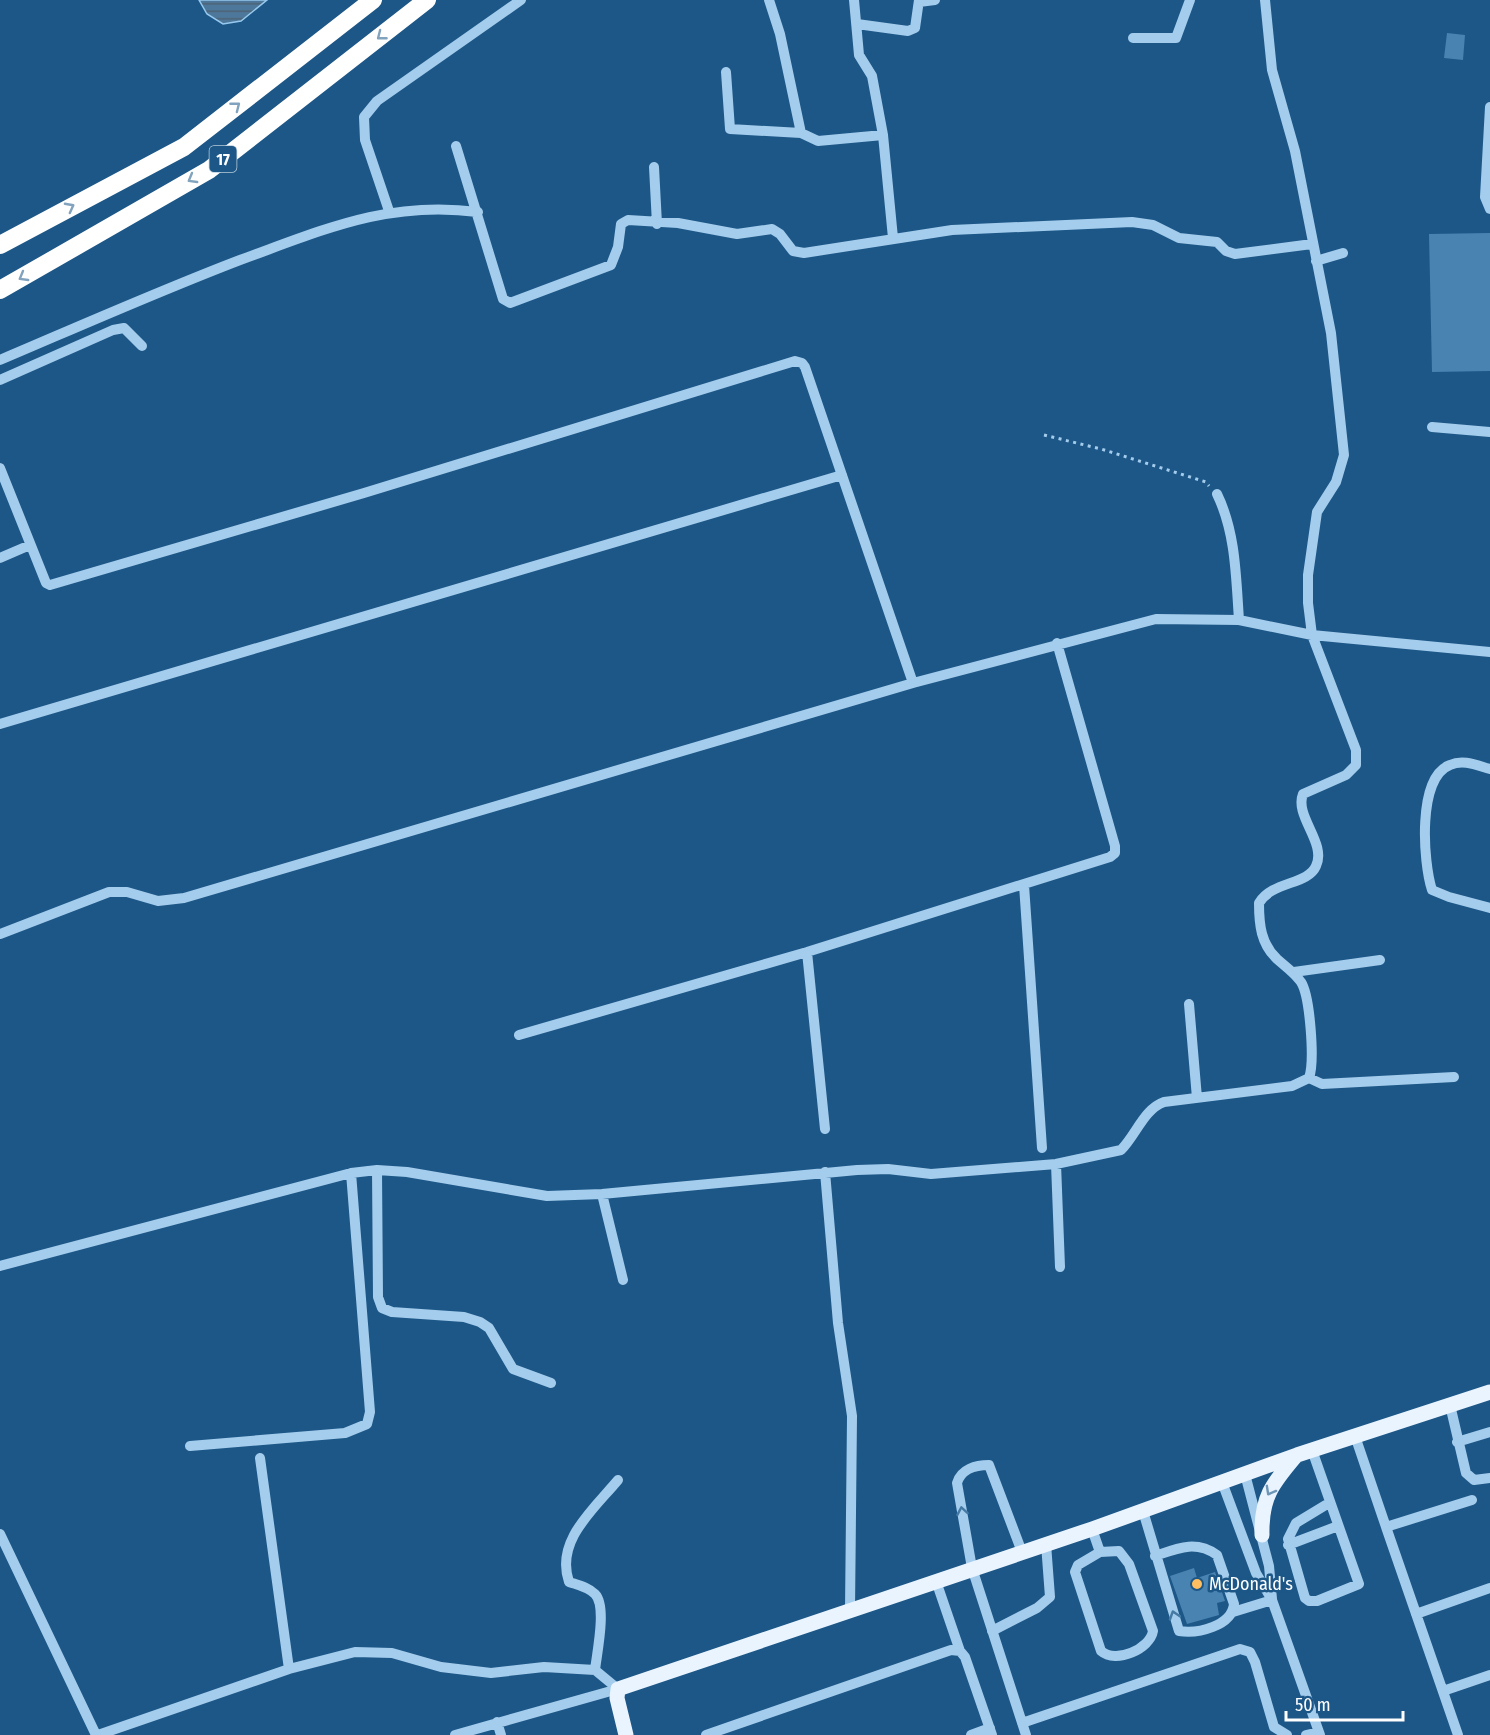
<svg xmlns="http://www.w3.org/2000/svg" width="1490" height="1735" font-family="'Fira Sans Condensed',sans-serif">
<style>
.water{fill:url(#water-rules);stroke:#97c9ee;stroke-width:1.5}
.building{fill:#4983b2}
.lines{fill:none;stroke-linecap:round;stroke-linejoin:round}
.path{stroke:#a4ccec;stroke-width:3;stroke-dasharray:3 4.5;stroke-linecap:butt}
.minor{stroke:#a4ccec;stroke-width:10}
.major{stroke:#e9f4ff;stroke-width:15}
.highway{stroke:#fff;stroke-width:18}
.oneway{stroke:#82a3bd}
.oneway2{stroke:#6e96b7}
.oneway3{stroke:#457aa5}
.poi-dot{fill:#fdbe61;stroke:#1c5787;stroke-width:2}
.labels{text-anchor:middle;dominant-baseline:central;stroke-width:5;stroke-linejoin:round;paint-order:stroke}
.shield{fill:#1c5787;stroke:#bbcddb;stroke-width:1.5}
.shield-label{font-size:16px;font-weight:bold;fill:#fff}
.poi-label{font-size:18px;fill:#fff;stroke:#1c5787;text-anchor:start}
</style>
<defs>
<pattern id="water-rules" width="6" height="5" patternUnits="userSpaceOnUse" patternTransform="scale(1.5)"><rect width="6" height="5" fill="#4e789b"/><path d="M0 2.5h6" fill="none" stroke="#4d6274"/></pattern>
</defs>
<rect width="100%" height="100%" fill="#1c5787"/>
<path class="water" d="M199,0H267L241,21L223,24L207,14Z"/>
<path class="building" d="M1447,33L1465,35L1463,60L1444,58Z
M1490,233V371L1432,372L1429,234Z
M1194,1568L1197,1578L1215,1572L1225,1601L1217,1603L1219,1615L1187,1624L1170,1576Z"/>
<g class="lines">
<path class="path" d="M1044,435L1101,449L1206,482L1209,486"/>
<path class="minor" d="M769,0L780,34L801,133
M854,0L859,55L872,76L883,135L893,238
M919,2L935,0
M857,24L908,31L915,28L919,0
M1133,38H1176L1190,0
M726,72L730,129L801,133L818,141L883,135
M1490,107L1485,197L1490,209
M456,146L503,299L510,303L611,265L618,247L621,224L628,220L678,223L737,234L772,229L780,234L793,251L804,253L952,230L1132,222L1153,225L1179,238L1217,242L1226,251L1235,254L1312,244
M654,167L657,224
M389,211L365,140L364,117L377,101L521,0
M1316,261L1343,253
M0,360C80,326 159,291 240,260C323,230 388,200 478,212
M0,380L113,330L124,328L142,346
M1432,427L1490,432
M0,468L46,583L50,585L364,493L795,361L802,363L805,367L913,683
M1217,494C1236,533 1236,578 1239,620
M0,558L30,545
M0,724L842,475
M1490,769C1476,765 1463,759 1450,765C1417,777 1423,862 1432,890L1449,897L1490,908
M1024,885L1042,1148
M0,934L109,892H127L158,901L184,898L913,683L1156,619L1239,620L1312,635L1490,652
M807,952L825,1129
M1294,972L1380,960
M1189,1004L1197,1098
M519,1035L807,952L1110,857L1115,853V846L1057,643
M1309,1078L1322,1084L1454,1077
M1056,1164L1060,1267
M377,1170L378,1297L382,1308L392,1312L464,1317L480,1322L489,1328L513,1369L551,1383
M825,1172L838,1323L852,1416L850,1610
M602,1194L623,1280
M0,1266L351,1173L377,1170L407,1172L547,1196L602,1194L857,1170L888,1169L931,1174L1056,1164L1121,1150C1136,1135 1144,1109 1164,1102L1292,1086L1309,1078C1315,1061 1310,996 1301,982C1294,972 1286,967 1277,959C1261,944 1259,925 1259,903C1272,881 1308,885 1316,866C1327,843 1294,816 1303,794L1346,775L1356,765V750L1312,635L1308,603V575L1317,512L1336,482L1344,455L1331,333L1295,151L1272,70L1265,0
M1450,1405L1466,1473L1474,1480L1490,1478
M1355,1436L1386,1527
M1457,1442L1490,1432
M190,1446L345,1433L367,1424L370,1412L351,1173
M1312,1450L1359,1584L1317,1601H1309L1305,1598L1288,1539L1296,1523L1329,1503
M260,1458L289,1669
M1245,1474L1269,1566L1272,1599
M1222,1482L1256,1573L1272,1600L1320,1735
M1143,1511L1179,1631C1198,1634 1232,1626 1234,1604L1217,1555C1196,1540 1178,1548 1155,1556
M1092,1529L1100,1552
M0,1534L96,1735
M1288,1545L1338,1526
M1119,1551L1129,1564L1153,1631C1150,1649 1116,1664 1101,1651L1075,1572L1078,1565L1100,1552Z
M1022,1552L989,1465C976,1465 961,1469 957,1483L972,1568L1026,1735
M936,1581L960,1651
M1233,1612L1272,1600
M1416,1614L1490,1588
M992,1631L1037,1608L1050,1597L1046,1544
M595,1670C597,1652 607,1606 595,1594C588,1587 578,1585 569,1582C555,1541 593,1510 618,1480
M1443,1691L1490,1675
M497,1722L501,1735
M1022,1723L1240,1649L1250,1652L1255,1662L1274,1727L1287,1735
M98,1735L289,1669L355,1652L392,1653L441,1667L491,1673L544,1667L595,1670L618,1689
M455,1735L618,1689
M706,1735L951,1650L960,1651L965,1657L992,1735
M971,1735L990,1728
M1306,1735L1319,1732
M1458,1735L1386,1527L1472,1500"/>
<path class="major" d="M1262,1535C1261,1498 1272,1484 1295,1457
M626,1735L617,1698L618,1689L1092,1529L1297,1455L1490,1392"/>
<path class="highway" d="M0,245L184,147L373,0
M0,290L209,170L427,0"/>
</g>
<defs><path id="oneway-chevron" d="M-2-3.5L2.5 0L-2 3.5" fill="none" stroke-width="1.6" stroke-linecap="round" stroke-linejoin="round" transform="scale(1.5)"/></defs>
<g class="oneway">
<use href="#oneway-chevron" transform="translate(381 36) rotate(142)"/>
<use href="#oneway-chevron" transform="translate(236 106) rotate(-38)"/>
<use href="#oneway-chevron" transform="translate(192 179) rotate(150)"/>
<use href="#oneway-chevron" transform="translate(70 207) rotate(-28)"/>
<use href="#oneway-chevron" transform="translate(23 277) rotate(150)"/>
</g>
<use class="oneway2" href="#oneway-chevron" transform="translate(1270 1491) rotate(119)"/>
<g class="oneway3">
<use href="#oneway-chevron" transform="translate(962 1511) rotate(-100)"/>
<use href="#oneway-chevron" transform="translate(1174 1615) rotate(-108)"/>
</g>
<circle class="poi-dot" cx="1197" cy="1584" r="6"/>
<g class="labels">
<rect class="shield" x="209.5" y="146" width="27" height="26" rx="4.5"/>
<g class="shield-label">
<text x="223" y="159">17</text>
</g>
<g class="poi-label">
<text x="1209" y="1584">McDonald's</text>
</g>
</g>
<path d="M1286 1711v9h117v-9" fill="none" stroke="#ffffff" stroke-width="3"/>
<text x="1295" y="1711" font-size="18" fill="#ffffff" stroke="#1c5787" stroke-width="4.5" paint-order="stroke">50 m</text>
</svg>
